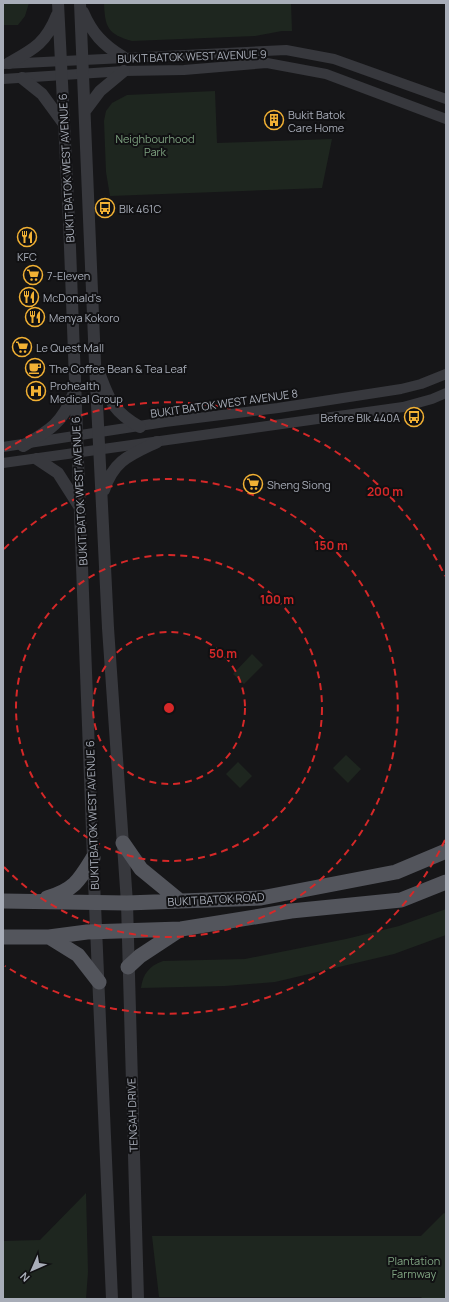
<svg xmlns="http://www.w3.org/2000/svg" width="449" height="1302" font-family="Manrope,sans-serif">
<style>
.green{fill:#1e261f}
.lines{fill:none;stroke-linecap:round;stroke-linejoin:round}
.minor{stroke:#37383d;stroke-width:10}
.tertiary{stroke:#37383d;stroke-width:12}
.primary{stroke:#53555c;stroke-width:15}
.ring{fill:none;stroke:#d62828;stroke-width:2;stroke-dasharray:7 5}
.labels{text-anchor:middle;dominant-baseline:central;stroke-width:4;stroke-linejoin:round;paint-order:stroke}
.street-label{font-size:11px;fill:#a8adb8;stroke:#111113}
.poi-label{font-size:11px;fill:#a8adb8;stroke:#111113;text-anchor:start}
.park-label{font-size:11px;fill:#7fa381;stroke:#111113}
.centre{fill:#d62828;stroke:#111113;stroke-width:2}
.ring-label{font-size:12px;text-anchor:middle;font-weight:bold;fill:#d62828;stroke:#111113;stroke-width:4;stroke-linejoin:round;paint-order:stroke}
</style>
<rect width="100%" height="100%" fill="#161618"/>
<path class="green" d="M3,3H29L25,16L18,25H3Z
M104,3H291L292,31H282L255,36L132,41C108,34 105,28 104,3Z
M215,91L217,143L332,139L322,188L110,196L106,172L104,121L106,111L112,103L127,95Z
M252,654L263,665L244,684L233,674Z
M346,755L361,769L348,783L333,768Z
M238,762L252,776L240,788L226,774Z
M446,909V935L394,954L275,982L225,986L141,988C143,974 149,966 163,961L245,959L346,939L399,926Z
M86,1193L88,1272L86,1299H3V1241L40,1240Z
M444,1213L446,1214V1299H423L421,1297H159L152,1236H421Z"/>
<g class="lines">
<path class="minor" d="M3,64L286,50L334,59L446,99
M3,79L124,71L184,70L267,63L326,74L446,119
M3,447L165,422L278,408L401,389L421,384L446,374
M3,463L403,407L432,399L446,393"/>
<path class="tertiary" d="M58,3L69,221L93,858L112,1299
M80,3L95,363L108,628L127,903L138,1299
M83,12C92,33 103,45 123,57
M9,63C34,49 46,43 57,15
M22,78L42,94L64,124
M85,111L100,91L124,71
M100,375C110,402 114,412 140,427
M23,446C48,431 62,424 73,395
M37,459L58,473L79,506
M104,490C114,460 130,455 157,442"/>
<path class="primary" d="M123,843L141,869L180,901
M47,898C74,890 79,881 93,858
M3,901L127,903L261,898L396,872L446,851
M3,937H49L87,932L181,929L291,911L401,900L446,882
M49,937L78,955L99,982
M128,967L140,956L181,929"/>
</g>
<g class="ring">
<circle cx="169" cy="708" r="76"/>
<circle cx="169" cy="708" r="153"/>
<path d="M4 549A229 229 0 1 1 4 867"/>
<path d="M445 840A306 306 0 0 1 5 966M5 450A306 306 0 0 1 445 576"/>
</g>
<defs>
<g id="building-ring" transform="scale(1)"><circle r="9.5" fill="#111113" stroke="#f2b134" stroke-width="1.5"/><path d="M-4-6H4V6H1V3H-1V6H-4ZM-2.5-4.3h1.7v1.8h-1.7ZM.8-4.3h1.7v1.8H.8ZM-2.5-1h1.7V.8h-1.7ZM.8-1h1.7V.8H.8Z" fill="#f2b134"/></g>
<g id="bus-ring" transform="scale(1)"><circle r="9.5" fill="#111113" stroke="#f2b134" stroke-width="1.5"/><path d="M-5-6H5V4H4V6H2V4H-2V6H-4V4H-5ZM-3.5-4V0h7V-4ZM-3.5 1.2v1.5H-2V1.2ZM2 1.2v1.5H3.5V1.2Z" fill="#f2b134"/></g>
<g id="restaurant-ring" transform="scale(1)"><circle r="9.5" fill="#111113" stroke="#f2b134" stroke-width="1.5"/><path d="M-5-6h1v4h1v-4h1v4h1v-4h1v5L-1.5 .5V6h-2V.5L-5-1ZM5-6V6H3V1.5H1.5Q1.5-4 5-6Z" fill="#f2b134"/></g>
<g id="supermarket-ring" transform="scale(1)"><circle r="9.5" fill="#111113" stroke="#f2b134" stroke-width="1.5"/><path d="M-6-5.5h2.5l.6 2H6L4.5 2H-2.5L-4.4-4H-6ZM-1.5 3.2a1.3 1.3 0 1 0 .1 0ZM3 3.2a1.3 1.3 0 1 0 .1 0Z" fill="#f2b134"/></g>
<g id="cafe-ring" transform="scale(1)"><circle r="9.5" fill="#111113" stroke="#f2b134" stroke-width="1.5"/><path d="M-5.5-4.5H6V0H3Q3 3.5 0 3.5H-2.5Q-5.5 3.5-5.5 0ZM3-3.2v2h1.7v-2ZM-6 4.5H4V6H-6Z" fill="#f2b134"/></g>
<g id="hospital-ring" transform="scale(1)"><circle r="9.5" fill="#111113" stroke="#f2b134" stroke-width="1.5"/><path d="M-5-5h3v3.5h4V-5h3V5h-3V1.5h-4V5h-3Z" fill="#f2b134"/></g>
</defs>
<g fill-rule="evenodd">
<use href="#building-ring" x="274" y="120"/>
<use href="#bus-ring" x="105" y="208"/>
<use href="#restaurant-ring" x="27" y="237"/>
<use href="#supermarket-ring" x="33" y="275"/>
<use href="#restaurant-ring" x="29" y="297"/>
<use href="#restaurant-ring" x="35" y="317"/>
<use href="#supermarket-ring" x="22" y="347"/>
<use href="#cafe-ring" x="35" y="368"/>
<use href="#hospital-ring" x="36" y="391"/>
<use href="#bus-ring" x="414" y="417"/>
<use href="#supermarket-ring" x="253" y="484"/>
</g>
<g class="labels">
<g class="street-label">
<text transform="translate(192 56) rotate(-2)">BUKIT BATOK WEST AVENUE 9</text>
<text transform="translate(66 168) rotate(-93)">BUKIT BATOK WEST AVENUE 6</text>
<text transform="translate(224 403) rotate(-8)">BUKIT BATOK WEST AVENUE 8</text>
<text transform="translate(79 491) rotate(-93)">BUKIT BATOK WEST AVENUE 6</text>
<text transform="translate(92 815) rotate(-92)">BUKIT BATOK WEST AVENUE 6</text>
<text transform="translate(216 899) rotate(-3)">BUKIT BATOK ROAD</text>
<text transform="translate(132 1115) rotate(-92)">TENGAH DRIVE</text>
</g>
<g class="poi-label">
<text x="288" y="114">Bukit Batok<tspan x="288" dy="13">Care Home</tspan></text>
<text x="119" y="208">Blk 461C</text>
<text x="27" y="256" text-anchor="middle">KFC</text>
<text x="47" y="275">7-Eleven</text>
<text x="43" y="297">McDonald's</text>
<text x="49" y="317">Menya Kokoro</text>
<text x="36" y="347">Le Quest Mall</text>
<text x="49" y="368">The Coffee Bean &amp; Tea Leaf</text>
<text x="50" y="385">Prohealth<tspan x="50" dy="13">Medical Group</tspan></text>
<text x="400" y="417" text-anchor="end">Before Blk 440A</text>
<text x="267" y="484">Sheng Siong</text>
</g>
<g class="park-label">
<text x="155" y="138">Neighbourhood<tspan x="155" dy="13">Park</tspan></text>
<text x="414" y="1260">Plantation<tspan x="414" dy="13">Farmway</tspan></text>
</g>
</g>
<circle cx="169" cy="708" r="6" class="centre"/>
<g class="ring-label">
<text x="385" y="496">200 m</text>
<text x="331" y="550">150 m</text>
<text x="277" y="604">100 m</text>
<text x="223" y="658">50 m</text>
</g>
<rect width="449" height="1302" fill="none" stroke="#a8adb8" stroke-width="8"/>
<g transform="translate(32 1270) rotate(225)" stroke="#111113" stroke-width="3" paint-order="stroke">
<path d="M0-3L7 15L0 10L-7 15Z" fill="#a8adb8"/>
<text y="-6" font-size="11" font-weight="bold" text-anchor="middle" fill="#a8adb8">N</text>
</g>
</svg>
